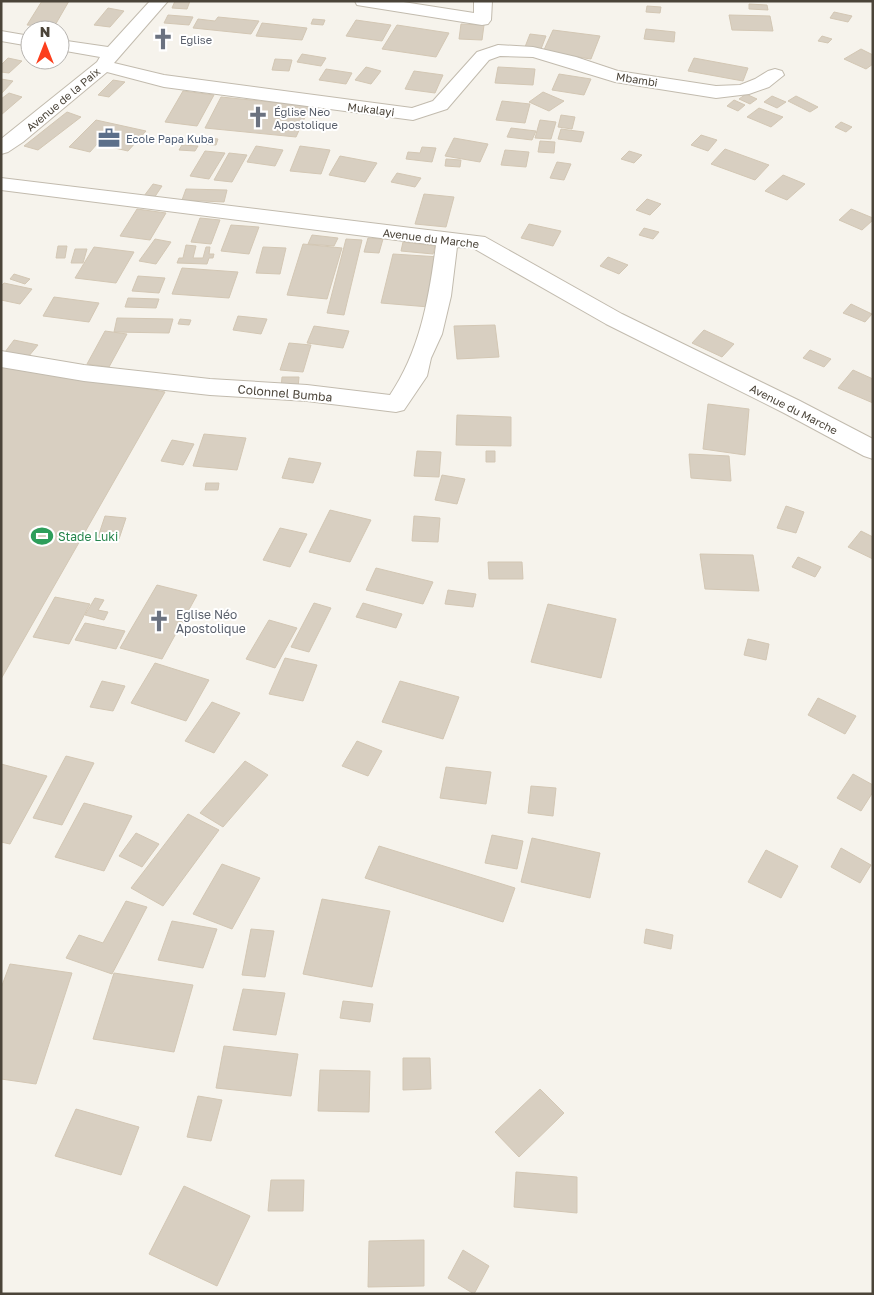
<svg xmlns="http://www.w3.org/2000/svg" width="874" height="1295" font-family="'Golos Text',sans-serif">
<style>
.building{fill:#d8cfc1;stroke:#d3c7b4}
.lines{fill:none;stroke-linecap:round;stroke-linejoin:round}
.minor-casing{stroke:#c2bbae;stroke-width:2}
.minor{fill:#fff;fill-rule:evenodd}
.labels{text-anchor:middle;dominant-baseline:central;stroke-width:4;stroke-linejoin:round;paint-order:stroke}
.far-worship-label{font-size:11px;fill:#5b616d;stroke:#fff;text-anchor:start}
.far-street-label{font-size:11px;fill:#4b4439;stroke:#fff}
.far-service-label{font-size:11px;fill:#4e5e75;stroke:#fff;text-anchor:start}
.street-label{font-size:12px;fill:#4b4439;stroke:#fff}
.leisure-label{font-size:12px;fill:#27864d;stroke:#fff;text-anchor:start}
.worship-label{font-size:12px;fill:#5b616d;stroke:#fff;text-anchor:start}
</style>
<rect width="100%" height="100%" fill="#f6f3ec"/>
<path class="building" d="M42,1H69L54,27L27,25Z
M175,1H190L187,9L172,8Z
M749,4L767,5L768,10L749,9Z
M647,6L661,7L660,13L646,12Z
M108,8L124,11L110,27L94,25Z
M834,12L852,16L848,22L830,18Z
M168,15L193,17L189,25L164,23Z
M729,15L770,16L773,31L732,30Z
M218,17L259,21L251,34L193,28L198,19L215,21Z
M313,19L325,20L323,25L311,24Z
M356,20L391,25L382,41L346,36Z
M262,23L307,28L302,40L256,36Z
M461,24L484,25L482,40L459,39Z
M397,25L449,33L436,57L382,49Z
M646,29L675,32L674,42L644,39Z
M553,30L600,36L591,59L543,52Z
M530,34L546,36L541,49L525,47Z
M822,36L832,39L828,43L818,41Z
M861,49L873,55V64L866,69L844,59Z
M302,54L326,58L321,66L297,62Z
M8,58L22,61L9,73L1,72V65Z
M694,58L748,68L743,81L688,71Z
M275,59L292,60L289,71L272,70Z
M366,67L381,71L371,84L355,80Z
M498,67L535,69L533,85L495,83Z
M326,69L352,73L346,84L319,80Z
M414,71L443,75L435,93L405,89Z
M559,74L591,79L584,95L552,90Z
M1,79L13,81L2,93H1Z
M113,80L125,82L109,97L98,95Z
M183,91L214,95L197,126L165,122Z
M543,92L564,101L549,111L529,102Z
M9,93L22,97L1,115V99Z
M746,94L757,99L750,104L739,99Z
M772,96L786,102L777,108L764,102Z
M796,96L818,107L810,112L788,101Z
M221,97L310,106L296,137L205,128Z
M734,100L745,105L738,111L727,106Z
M502,101L530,104L525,123L496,120Z
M759,108L783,117L771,127L747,117Z
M67,112L81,117L38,150L24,146Z
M561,115L575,117L572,129L558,127Z
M96,120L146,131L128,151L97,144L90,152L69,147Z
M540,120L556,122L551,139L535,138Z
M841,122L852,127L846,132L835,127Z
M511,128L536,131L532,140L507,137Z
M561,129L584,132L581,142L558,139Z
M701,135L717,140L708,151L691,145Z
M190,136L218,139L216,145L186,143Z
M454,138L488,144L480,162L445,156Z
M540,141L555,142L554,153L538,152Z
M182,145L198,146L195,151L179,150Z
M256,146L283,150L275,166L247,162Z
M300,146L330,150L321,174L290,171Z
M422,147L436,148L432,162L406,159L408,152L420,153Z
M725,149L769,165L755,180L711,164Z
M505,150L529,152L526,167L501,165Z
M205,151L225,153L209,179L190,176Z
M629,151L642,155L634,163L621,159Z
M229,153L247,155L232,182L214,180Z
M340,156L377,163L365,182L329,175Z
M446,159L461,160L460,167L445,166Z
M557,162L571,164L564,180L550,178Z
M397,173L421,178L415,187L391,182Z
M783,175L805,184L787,200L765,191Z
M153,184L162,186L154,198L144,196Z
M186,189L227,190L224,202L182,200Z
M424,194L454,197L446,227L415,224Z
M647,199L661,204L650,215L636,210Z
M137,209L166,213L150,240L120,236Z
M851,209L873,218V220L862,230L839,220Z
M200,218L220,220L211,244L191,242Z
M529,224L561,231L553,246L521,238Z
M231,225L259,227L249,254L221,251Z
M644,228L659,232L653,239L639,235Z
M312,235L338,238L334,246L308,244Z
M368,238L383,239L379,253L364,252Z
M155,239L171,242L156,264L139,261Z
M346,239L362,240L344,315L327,313Z
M403,242L435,246L433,254L401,251Z
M303,244L342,248L327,299L287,295Z
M186,245L196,246L193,258H203L206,247H210L209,254H214L213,258H209L207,264L177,263L179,258H183Z
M58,246H67L65,258H56Z
M94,247L134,252L116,283L75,278Z
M263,247L286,248L280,274L256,273Z
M75,249H87L83,263H71Z
M393,254L440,257L429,307L381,303Z
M608,257L628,265L619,274L600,266Z
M182,268L238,272L229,298L172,294Z
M14,274L30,279L25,284L10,279Z
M138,276L165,278L159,293L132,291Z
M4,283L32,289L20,304L1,300V286Z
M54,297L99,303L89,322L43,316Z
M128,298L159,299L156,308L125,307Z
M851,304L872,314L865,322L843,313Z
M238,316L267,319L261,334L233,330Z
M117,318L173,319L169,333L114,332Z
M180,319L191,320L189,325L178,324Z
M495,325L499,357L457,359L454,326Z
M314,326L349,331L343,348L307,343Z
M704,330L734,344L722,357L692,343Z
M105,331L127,334L109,367L87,364Z
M14,340L38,345L28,357L5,352Z
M289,343L311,345L303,372L280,370Z
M810,350L831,359L824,367L803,358Z
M1,362L165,392L1,679Z
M853,370L873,379V403L838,388Z
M282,377H299L298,388H281Z
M708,404L749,409L745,455L703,449Z
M457,415L511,417V446L456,445Z
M204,434L246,438L237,470L193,466Z
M172,440L194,444L183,465L161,461Z
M417,451L441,452L439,477L414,476Z
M486,451H495V462H486Z
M689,454L729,456L731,481L691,478Z
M289,458L321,463L313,483L282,478Z
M442,475L465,479L457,504L435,500Z
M206,483H219L218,490H205Z
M786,506L804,512L796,533L777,528Z
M330,510L371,520L350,562L309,552Z
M105,516L126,518L119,539L98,537Z
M414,516L440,518L438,542L412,541Z
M280,528L307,534L290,567L263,560Z
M861,531L873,537V559L848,547Z
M700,554L753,555L759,591L705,589Z
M798,557L821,567L815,577L792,567Z
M488,562H522L523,579H489Z
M376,568L433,582L423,604L366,590Z
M157,585L197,595L162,659L120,648Z
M448,590L476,594L473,607L445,604Z
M55,597L90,604L69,644L33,637Z
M95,598L104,600L98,610L108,612L104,620L85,615Z
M314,603L331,608L309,652L291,647Z
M363,603L402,614L396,628L356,617Z
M548,604L616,619L601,678L531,662Z
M269,620L297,628L275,668L246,659Z
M85,623L125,631L116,649L75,640Z
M748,639L769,644L766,660L744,655Z
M285,658L317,665L303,701L269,694Z
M155,663L209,680L186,721L131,703Z
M102,681L125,686L113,711L90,707Z
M400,681L459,697L443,739L382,722Z
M818,698L856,716L845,734L808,715Z
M212,702L240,713L214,753L185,741Z
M357,741L382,751L368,776L342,766Z
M66,756L94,763L62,825L33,818Z
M245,761L268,775L223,827L200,813Z
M1,764L47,776L10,844L1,842Z
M446,767L491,772L486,804L440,798Z
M853,774L873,785V792L861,811L837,798Z
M531,786L556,788L553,816L528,813Z
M84,803L132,816L104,871L55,857Z
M188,814L219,830L163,906L131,888Z
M136,833L159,844L142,867L119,856Z
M492,835L523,841L517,869L485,863Z
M532,838L600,853L590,898L521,882Z
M379,846L515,888L503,922L365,878Z
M841,848L871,865L860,883L831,867Z
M766,850L798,866L781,898L748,882Z
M222,864L260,878L232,929L193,914Z
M322,899L390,911L372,987L303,974Z
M126,901L147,907L112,974L66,958L79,935L103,943Z
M172,921L217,929L203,968L158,960Z
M251,929L274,931L265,977L242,975Z
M646,929L673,935L671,949L644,943Z
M10,964L72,973L36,1084L1,1079V988Z
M114,973L193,985L174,1052L93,1039Z
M243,989L285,993L276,1035L233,1030Z
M343,1001L373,1004L370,1022L340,1018Z
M224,1046L298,1054L291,1096L216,1088Z
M403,1058H430L431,1089L403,1090Z
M320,1070L370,1071L369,1112L318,1111Z
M540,1089L564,1113L519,1157L495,1132Z
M198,1096L222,1100L211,1141L187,1137Z
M76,1109L139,1127L121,1175L55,1156Z
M516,1172L577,1177V1213L514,1207Z
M271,1180H304L303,1211H268Z
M184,1186L250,1216L217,1286L149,1254Z
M424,1240V1286L368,1287L369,1241Z
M463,1250L489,1266L474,1294L448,1278Z"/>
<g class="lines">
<g class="minor-casing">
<path id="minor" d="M150,1H168L114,63L164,75L412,108L433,101L477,52L498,45L533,47L576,57L618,71L716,86L740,85L755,79L768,71L775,69L782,71L784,75L769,87L749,94L716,98L615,82L533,57L500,56L489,60L447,109L413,120L164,87L107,72L23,142L8,152L1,154V139L97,62L100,57L60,50V40L108,47Z
M355,1H397L474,13V1H492L491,20L488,24L482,25L363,6L357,5Z
M1,31L30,36V46L1,41Z
M1,178L485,237L622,314L800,401L873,439V459L864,456L784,413L606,324L473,248L457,247L451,296L442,334L431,358L427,376L404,410L396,412L307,401L210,395L84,381L1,367V351L84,365L210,379L307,385L390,395C420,351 429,298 436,245L1,190Z"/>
</g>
<use href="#minor" class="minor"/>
</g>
<defs>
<g id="church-bare" transform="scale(1.725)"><path d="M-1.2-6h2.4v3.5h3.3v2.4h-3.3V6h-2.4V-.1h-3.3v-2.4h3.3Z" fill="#6b7280" stroke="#fff" stroke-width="2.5" paint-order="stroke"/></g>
<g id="office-bare" transform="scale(1.725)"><path d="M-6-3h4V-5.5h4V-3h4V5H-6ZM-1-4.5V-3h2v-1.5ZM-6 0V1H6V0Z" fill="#5c6f8a" stroke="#fff" stroke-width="2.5" paint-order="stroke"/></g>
<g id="stadium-bare" transform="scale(1.725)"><path d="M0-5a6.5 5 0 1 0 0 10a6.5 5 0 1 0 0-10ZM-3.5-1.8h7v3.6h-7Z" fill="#2e9e5b" stroke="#fff" stroke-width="2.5" paint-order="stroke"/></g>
</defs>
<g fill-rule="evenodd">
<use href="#church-bare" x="163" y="39"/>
<use href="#church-bare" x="258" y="117"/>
<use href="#office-bare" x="109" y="138"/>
<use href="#stadium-bare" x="42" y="536"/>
<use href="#church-bare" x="159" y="621"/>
</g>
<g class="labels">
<g class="far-worship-label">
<text x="180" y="39">Eglise</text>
<text x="274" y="111">Église Neo<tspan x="274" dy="13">Apostolique</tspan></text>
</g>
<g class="far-street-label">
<text transform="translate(637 79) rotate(9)">Mbambi</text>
<text transform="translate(63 99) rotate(-40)">Avenue de la Paix</text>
<text transform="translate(371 109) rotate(7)">Mukalayi</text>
<text transform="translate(431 238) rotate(7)">Avenue du Marche</text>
<text transform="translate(794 409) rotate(27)">Avenue du Marche</text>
</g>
<g class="far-service-label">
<text x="126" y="138">Ecole Papa Kuba</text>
</g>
<g class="street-label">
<text transform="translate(285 393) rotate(5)">Colonnel Bumba</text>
</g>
<g class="leisure-label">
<text x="58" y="536">Stade Luki</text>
</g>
<g class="worship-label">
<text x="176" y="614">Eglise Néo<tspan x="176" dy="14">Apostolique</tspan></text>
</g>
</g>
<rect width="874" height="1295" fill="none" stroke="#4b4439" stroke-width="5"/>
<g transform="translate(45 45)"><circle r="24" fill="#ffffff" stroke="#b7b4b0"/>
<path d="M0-4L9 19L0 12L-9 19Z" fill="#fc3f1d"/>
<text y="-8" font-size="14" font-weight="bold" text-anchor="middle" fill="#4b4439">N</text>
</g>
</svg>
